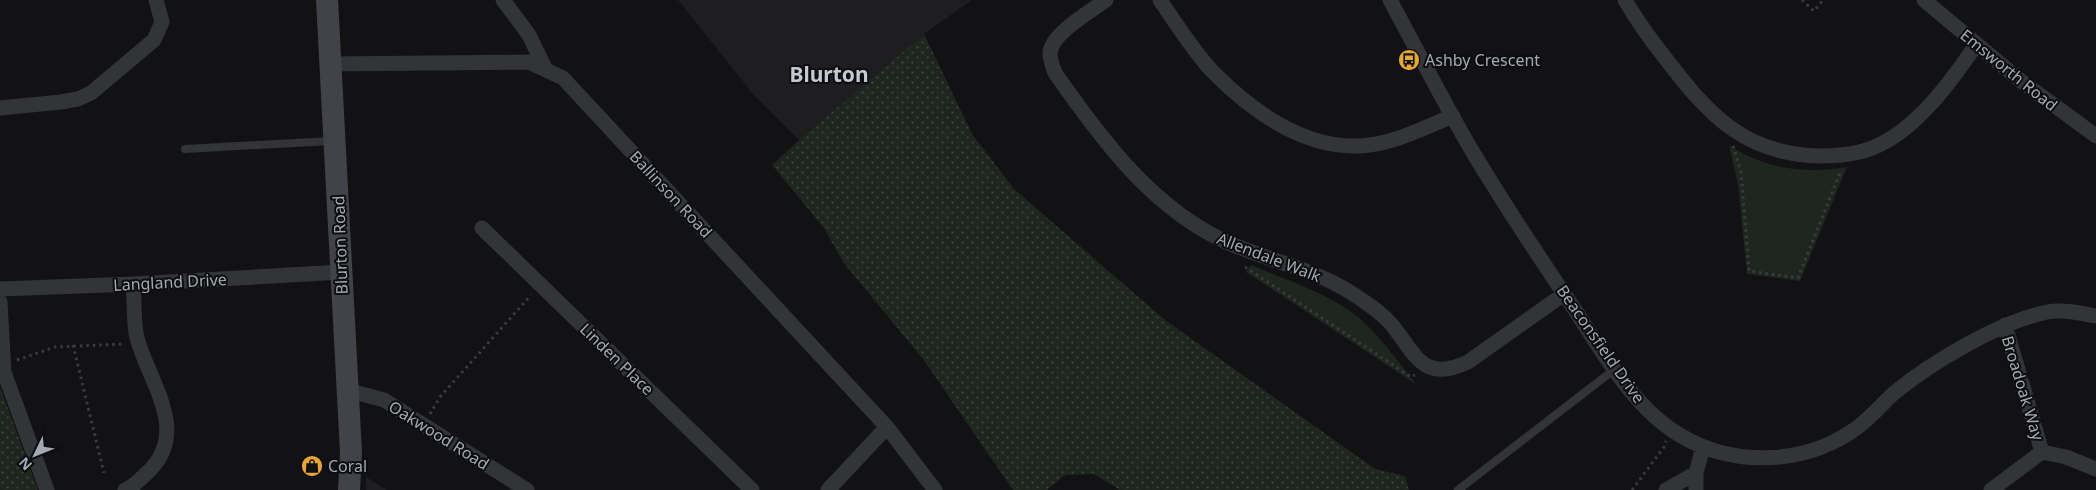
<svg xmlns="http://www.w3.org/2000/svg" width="2096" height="490" font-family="'Noto Sans',sans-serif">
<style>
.built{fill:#1e1e21}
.grass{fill:#1f261f}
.park{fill:url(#park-dots)}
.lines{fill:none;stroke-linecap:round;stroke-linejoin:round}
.path{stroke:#3a3b3f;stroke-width:3;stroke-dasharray:2.5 4;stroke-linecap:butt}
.lane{stroke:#333438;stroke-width:8}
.street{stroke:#333438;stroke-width:15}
.secondary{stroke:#424348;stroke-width:22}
.labels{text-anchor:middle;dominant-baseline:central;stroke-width:4;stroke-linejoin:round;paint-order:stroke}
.poi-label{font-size:16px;fill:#a4a9b3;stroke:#0d0d0f;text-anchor:start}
.street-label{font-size:16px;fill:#a4a9b3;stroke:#0d0d0f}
.district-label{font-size:21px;font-weight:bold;fill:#c5c8d0;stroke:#0d0d0f}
</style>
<defs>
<pattern id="park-dots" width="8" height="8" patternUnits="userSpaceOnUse" patternTransform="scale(1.25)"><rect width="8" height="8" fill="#1f261f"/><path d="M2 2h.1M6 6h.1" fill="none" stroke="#3d433d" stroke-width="1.8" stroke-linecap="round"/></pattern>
</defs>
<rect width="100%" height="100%" fill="#121214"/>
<path class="built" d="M678,0H972L924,34L799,140L753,94Z
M366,477L387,490H366Z"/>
<path class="grass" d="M1729,145C1765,169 1804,174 1847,167L1800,281L1747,274L1738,185Z
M1251,265C1284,279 1321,291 1350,311C1377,330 1396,360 1417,385L1246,272Z"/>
<path class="park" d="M924,34L972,134L1014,189L1165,320L1375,469L1405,476L1409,490H1120L1094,474L1065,475L1047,490H1013L923,359L843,262L824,228L772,165L799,140Z
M0,387L3,395L38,490H0Z"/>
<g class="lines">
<path class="path" d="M1802,0L1814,11L1823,0
M1733,146L1741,172L1749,271L1798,278L1841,170
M1245,267L1411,377L1415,375
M73,345L104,473
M17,360L55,347L124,344
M430,414L440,397L531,295
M1632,490L1664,447L1666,441"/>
<path class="lane" d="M185,149L331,141
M1458,490L1615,369"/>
<path class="street" d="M503,0L529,35L545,68
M1106,0C1091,11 1051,34 1050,53C1050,60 1053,67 1055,73C1102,140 1154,211 1231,244C1271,261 1313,269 1350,292C1364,301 1381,312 1392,325C1416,355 1423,383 1468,362L1564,294
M1160,0C1175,22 1196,55 1214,73C1252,111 1303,148 1359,146C1392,145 1423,128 1453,116
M1390,0C1416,48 1441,97 1468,144C1501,200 1537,254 1573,307C1600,348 1631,403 1672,430C1727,468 1804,467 1858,427C1871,417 1882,404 1894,393C1932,362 1999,322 2047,312C2063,309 2080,313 2096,316
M1625,0C1637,21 1651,40 1666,59C1708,114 1745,155 1820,156C1839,156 1861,154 1879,145C1919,126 1952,80 1976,45
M1924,0L2021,81L2096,136
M329,64L529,62L563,78L887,427L935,490
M0,108L61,102L78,99L91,93L154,40L162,22L156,0
M482,228L752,490
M0,289L133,284L341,272
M0,302L4,372L47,490
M2005,325L2042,452
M347,390L384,400L527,490
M2042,452L2066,457L2096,469
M125,490C135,486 141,478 149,471C190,431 149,382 137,338C133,322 135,301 133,284
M828,490L887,427
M1666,490L1696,473
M1696,490V473L1703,447
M1991,490L2042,452"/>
<path class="secondary" d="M327,0L351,453L349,490"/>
</g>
<defs>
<g id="bus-disc" transform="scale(1.125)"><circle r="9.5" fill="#e7a737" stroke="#0d0d0f"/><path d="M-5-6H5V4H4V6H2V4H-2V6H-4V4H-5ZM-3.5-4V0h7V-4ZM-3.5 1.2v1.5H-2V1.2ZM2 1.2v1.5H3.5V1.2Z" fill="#111"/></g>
<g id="shop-disc" transform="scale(1.125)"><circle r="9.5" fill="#e7a737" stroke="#0d0d0f"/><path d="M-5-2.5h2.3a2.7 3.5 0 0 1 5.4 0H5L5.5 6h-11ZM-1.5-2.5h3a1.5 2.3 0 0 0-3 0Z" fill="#111"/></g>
</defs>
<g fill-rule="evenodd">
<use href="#bus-disc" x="1409" y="60"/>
<use href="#shop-disc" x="312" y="466"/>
</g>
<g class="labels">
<g class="poi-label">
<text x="1425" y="60">Ashby Crescent</text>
<text x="328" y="466">Coral</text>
</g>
<g class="street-label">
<text transform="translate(2009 70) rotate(39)">Emsworth Road</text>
<text transform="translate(671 194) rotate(47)">Ballinson Road</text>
<text transform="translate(340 245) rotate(-92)">Blurton Road</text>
<text transform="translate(1269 257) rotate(21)">Allendale Walk</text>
<text transform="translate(170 282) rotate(-3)">Langland Drive</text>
<text transform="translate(1601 344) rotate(55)">Beaconsfield Drive</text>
<text transform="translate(617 359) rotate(44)">Linden Place</text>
<text transform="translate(2023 388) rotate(73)">Broadoak Way</text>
<text transform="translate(439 435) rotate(32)">Oakwood Road</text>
</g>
<g class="district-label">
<text x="829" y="74">Blurton</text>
</g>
</g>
<g transform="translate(35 455) rotate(227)" stroke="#0d0d0f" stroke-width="4" paint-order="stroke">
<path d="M0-4L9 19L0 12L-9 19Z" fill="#a4a9b3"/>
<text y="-8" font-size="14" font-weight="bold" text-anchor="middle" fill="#a4a9b3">N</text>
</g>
</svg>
